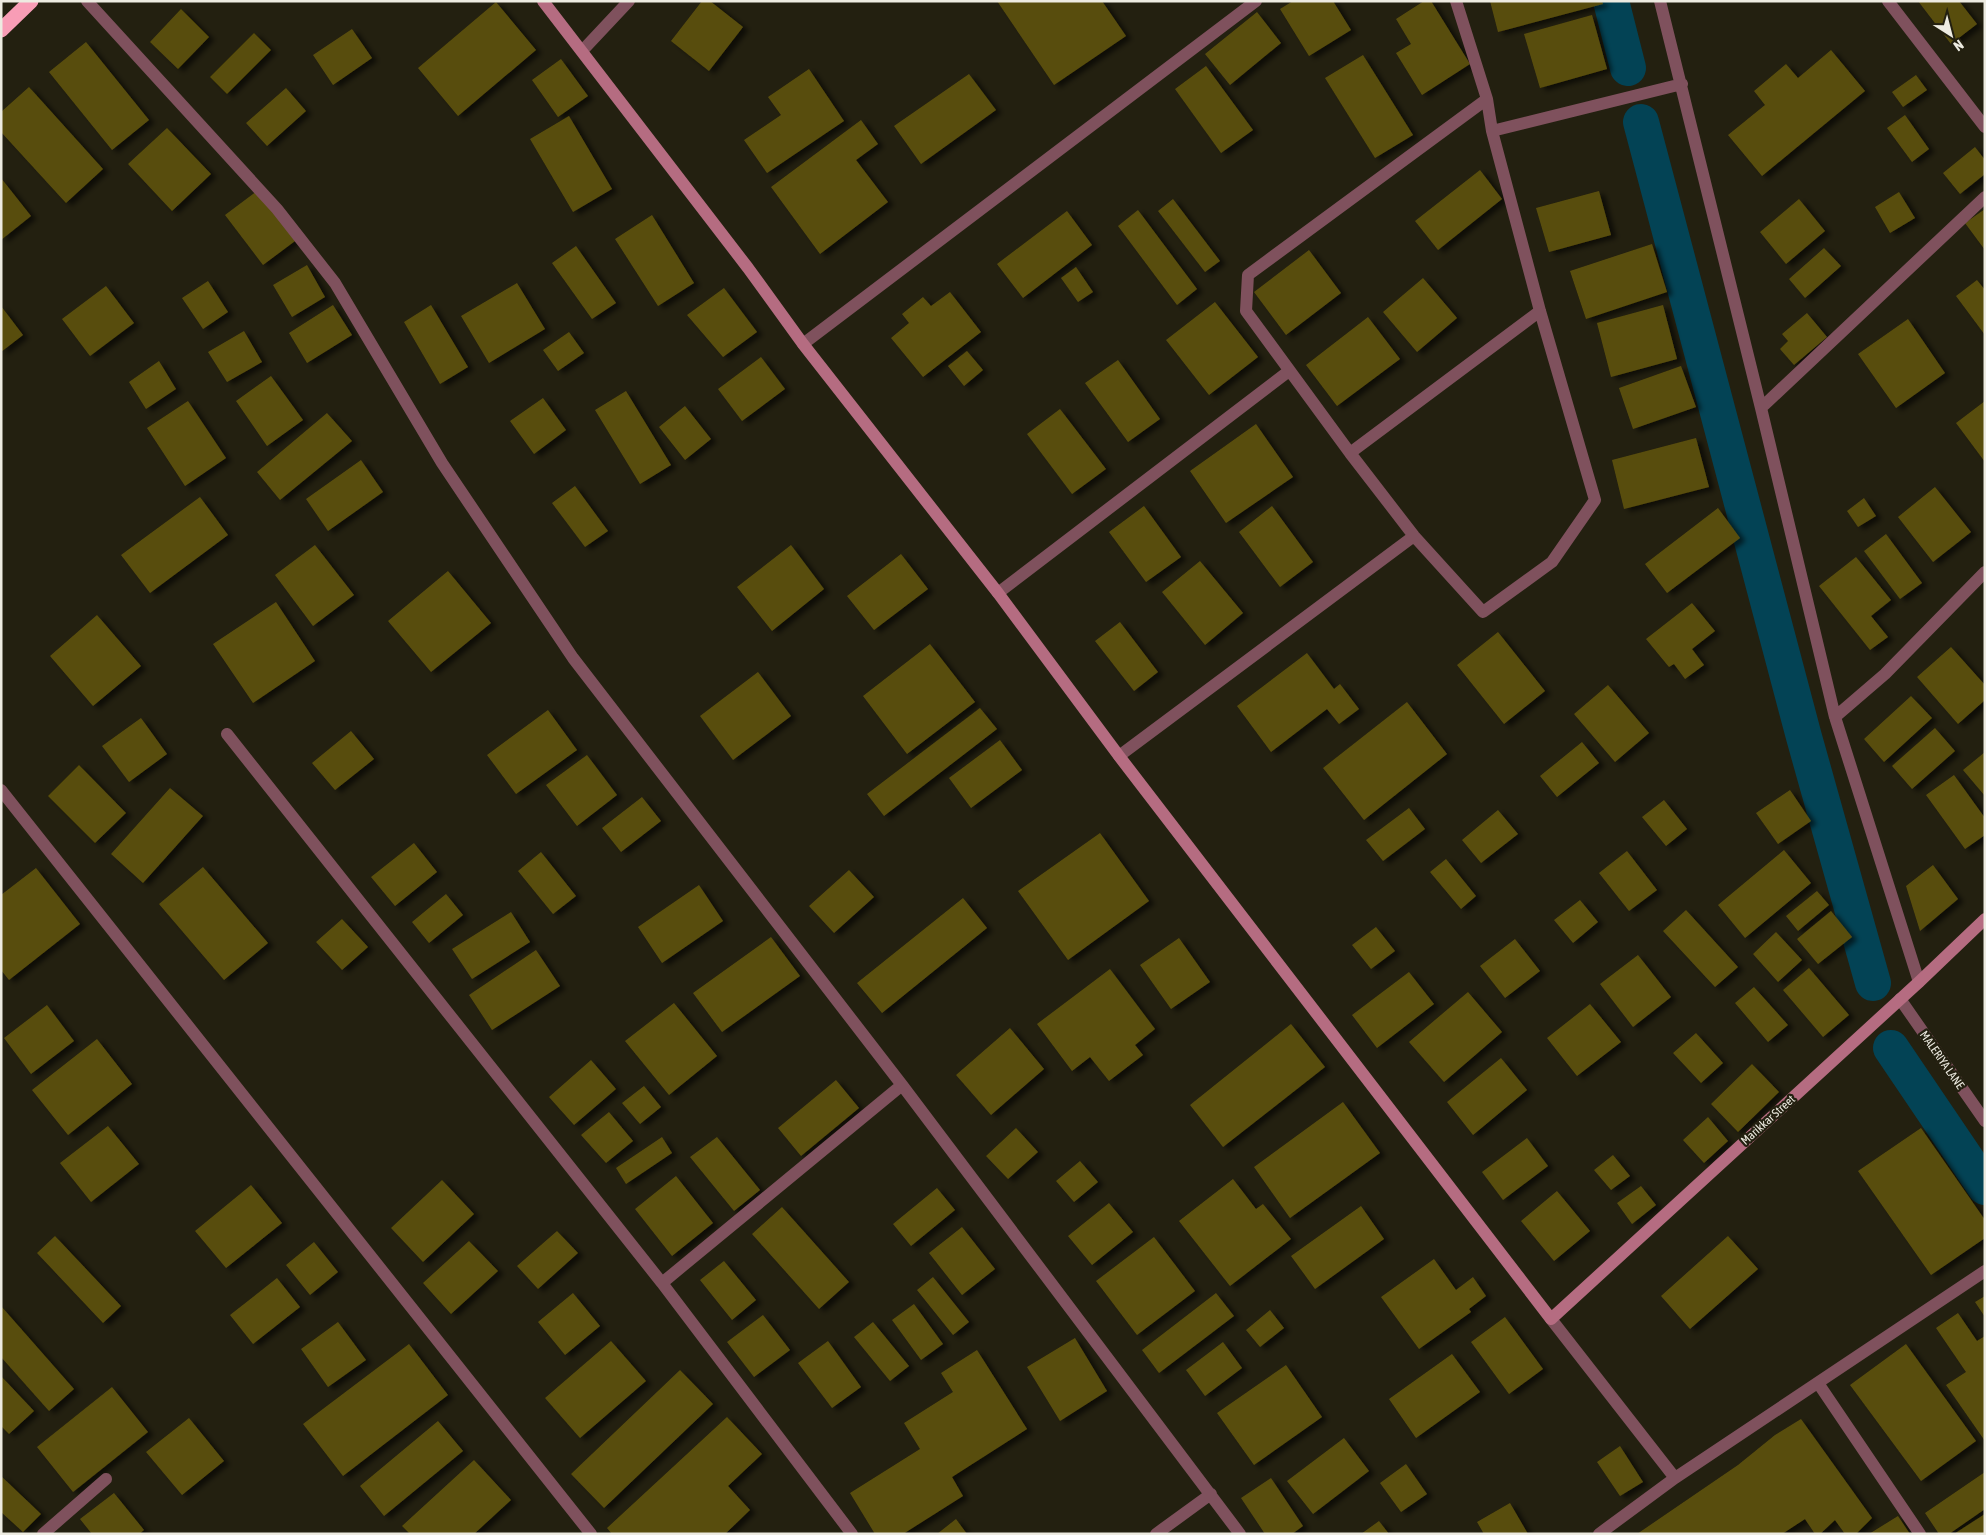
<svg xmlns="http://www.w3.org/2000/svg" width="1986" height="1535" font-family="'Asap Condensed',sans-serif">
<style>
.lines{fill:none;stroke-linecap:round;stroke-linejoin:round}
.canal{stroke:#034355;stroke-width:36}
.building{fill:#594d0c;filter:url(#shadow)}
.lane{stroke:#7f515d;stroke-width:12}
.street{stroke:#7f515d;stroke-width:12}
.secondary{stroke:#b56c81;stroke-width:12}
.highway{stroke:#f89db6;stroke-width:15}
.labels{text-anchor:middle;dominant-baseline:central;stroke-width:4.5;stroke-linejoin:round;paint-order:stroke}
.street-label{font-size:12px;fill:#edebe1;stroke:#232010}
</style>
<defs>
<filter id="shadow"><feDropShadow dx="5.5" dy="3" stdDeviation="2.5" flood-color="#0009"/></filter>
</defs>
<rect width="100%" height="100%" fill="#232010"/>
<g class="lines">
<path class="canal" d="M1611,1L1628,68
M1641,122L1804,737L1873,983
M1891,1048L1985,1187"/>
</g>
<path class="building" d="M702,1H710L743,27L709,71L671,41Z
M997,1H1102L1126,36L1054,85Z
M1293,1H1333L1351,30L1309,56L1280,9Z
M1424,1H1431L1470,64L1422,95L1396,53L1411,44L1396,19Z
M1490,1H1602L1603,4L1498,32Z
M1918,1H1959L1977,24L1951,44Z
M496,2L536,50L458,116L418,68Z
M181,9L209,37L178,69L150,42Z
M1257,12L1281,43L1230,85L1205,54Z
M1592,15L1607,69L1540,88L1524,34Z
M352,29L372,58L333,85L313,55Z
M254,33L271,50L227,94L210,77Z
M86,42L149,120L112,150L49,72Z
M1831,50L1865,91L1762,176L1728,135L1765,105L1754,91L1786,64L1798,78Z
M1363,55L1413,135L1375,158L1325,78Z
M561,59L588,96L558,117L532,80Z
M1206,66L1253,130L1221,153L1175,89Z
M809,69L844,121L767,173L744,140L781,115L768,97Z
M969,74L996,110L921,164L894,126Z
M1916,75L1927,90L1903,107L1892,92Z
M29,87L103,169L66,203L1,132V112Z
M286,88L306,111L267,146L246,123Z
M1905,115L1929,149L1912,162L1887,128Z
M569,116L612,189L573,212L530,139Z
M861,120L878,144L856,160L888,202L820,254L771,187Z
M167,128L211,174L172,211L128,164Z
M1975,147L1985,160V174L1960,194L1943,173Z
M1480,170L1502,199L1438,250L1415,221Z
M1,178L31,216L1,240Z
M257,191L295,241L263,265L225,215Z
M1599,191L1611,235L1549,252L1536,208Z
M1899,192L1915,218L1890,233L1875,207Z
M1173,199L1220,261L1205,272L1158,211Z
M1799,199L1825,231L1786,264L1760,232Z
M1985,209V250L1965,223Z
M1138,210L1197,289L1177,305L1118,226Z
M1067,211L1092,245L1023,298L997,264Z
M652,215L694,283L658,306L615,239Z
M1652,244L1667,292L1586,319L1570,271Z
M576,246L616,303L592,319L552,263Z
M1824,248L1841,266L1805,298L1789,279Z
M1309,250L1341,293L1286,335L1254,292Z
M307,265L325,297L292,317L273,285Z
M1076,267L1093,292L1078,302L1061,278Z
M1423,278L1457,318L1417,352L1383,312Z
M1977,280L1985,290V335L1956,296Z
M208,281L228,312L203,329L182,298Z
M517,283L545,329L489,363L461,316Z
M106,286L134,323L90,356L62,319Z
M724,288L757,332L723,357L687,315Z
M950,292L981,332L923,377L891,338L909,323L902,314L923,297L931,306Z
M1215,302L1258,357L1209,395L1166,340Z
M333,305L352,335L307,363L289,333Z
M431,305L468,367L440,384L404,322Z
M1663,305L1677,359L1611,377L1597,323Z
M1,306L23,335L1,352Z
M1807,313L1827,337L1794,365L1780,349L1788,341L1782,334Z
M1368,317L1400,359L1337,406L1306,365Z
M1908,319L1945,373L1896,408L1858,354Z
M244,331L262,362L227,382L208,352Z
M569,332L584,353L558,371L543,350Z
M967,351L983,370L964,386L948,366Z
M761,357L785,389L742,421L718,389Z
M1118,360L1160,419L1128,442L1085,383Z
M159,361L176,389L146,409L129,382Z
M1681,366L1696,407L1633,429L1619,388Z
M271,376L303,420L267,446L236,401Z
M626,391L671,465L640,484L595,410Z
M543,398L566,430L534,454L510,421Z
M188,401L226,458L185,486L147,428Z
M1985,401V462L1956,423Z
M685,406L711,439L685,460L659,427Z
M1060,409L1106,469L1072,494L1027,434Z
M327,413L352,441L280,500L257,472Z
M1256,424L1293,477L1226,523L1190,471Z
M1696,438L1709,487L1624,509L1612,460Z
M361,460L383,492L328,531L306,499Z
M575,486L608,531L585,547L552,503Z
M1935,487L1971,532L1933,562L1898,517Z
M200,497L228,535L150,593L121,555Z
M1864,498L1876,516L1858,527L1847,511Z
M1144,506L1181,557L1146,582L1109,532Z
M1272,506L1313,562L1280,587L1239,532Z
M1718,508L1740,538L1667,593L1645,564Z
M1886,534L1922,583L1900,599L1864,551Z
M315,545L354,595L313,626L275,575Z
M791,545L824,589L772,631L737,587Z
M901,554L928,589L874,630L847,596Z
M1856,557L1891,600L1871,616L1888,637L1870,650L1819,586Z
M1200,561L1243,613L1205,645L1162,592Z
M448,571L491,623L431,672L388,621Z
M276,602L315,661L253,703L213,644Z
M1692,603L1715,631L1692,649L1704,665L1685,679L1674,664L1669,667L1646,639Z
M97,615L141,666L93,706L50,656Z
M1120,622L1158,672L1134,691L1095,641Z
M1498,632L1545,691L1504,724L1457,665Z
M930,644L975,702L907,754L863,696Z
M1951,647L1985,685V700L1958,724L1917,677Z
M1307,653L1334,689L1340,684L1359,709L1339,724L1327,709L1271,752L1237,706Z
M758,672L791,716L733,760L700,716Z
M1608,685L1649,733L1615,762L1574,714Z
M1911,696L1932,718L1884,762L1864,739Z
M1407,702L1447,754L1364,820L1323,768Z
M980,708L997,729L884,816L867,794Z
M548,710L577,750L516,794L487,755Z
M141,718L167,754L129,782L102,746Z
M1935,728L1955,751L1912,789L1892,766Z
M351,731L374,759L335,790L312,763Z
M1000,740L1022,770L971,808L949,778Z
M1582,742L1599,763L1557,797L1540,776Z
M1985,752V796L1963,770Z
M587,755L617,795L577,826L546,785Z
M79,765L126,813L95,843L48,796Z
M1954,775L1985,818V835L1965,849L1926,795Z
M170,788L203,816L143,883L111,854Z
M1790,790L1811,821L1778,844L1756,813Z
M642,797L661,821L621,852L602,828Z
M1664,800L1687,829L1666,846L1642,817Z
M1409,808L1425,829L1383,861L1366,840Z
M1498,810L1518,834L1481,863L1462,840Z
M1100,833L1149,901L1068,960L1018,891Z
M414,843L437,872L395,906L371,877Z
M1784,850L1811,883L1745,938L1718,905Z
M1627,851L1657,890L1629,911L1599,873Z
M541,852L576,896L553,914L518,871Z
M1446,859L1476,896L1461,909L1430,872Z
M1933,865L1958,899L1920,931L1906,886Z
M203,867L268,943L224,980L159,904Z
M36,868L80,924L9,980L1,970V895Z
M849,870L874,897L834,933L809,906Z
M699,885L723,921L662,963L638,927Z
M1817,891L1829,905L1798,931L1786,916Z
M446,894L463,915L429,943L412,922Z
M963,898L987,928L882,1013L857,983Z
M1580,900L1598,922L1573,943L1554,920Z
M1686,910L1738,967L1715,987L1663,931Z
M1831,911L1852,937L1818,964L1797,939Z
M511,912L530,942L472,979L452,949Z
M342,919L368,947L342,970L316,942Z
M1376,927L1395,951L1371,969L1352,945Z
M1776,932L1802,960L1778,982L1753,954Z
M771,937L800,976L722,1032L693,993Z
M1179,938L1210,982L1171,1009L1140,965Z
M1515,939L1540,971L1505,998L1480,966Z
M536,950L560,986L492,1030L469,995Z
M1638,955L1671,997L1633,1027L1600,984Z
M1809,968L1849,1015L1823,1037L1783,990Z
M1110,969L1155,1029L1135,1045L1143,1055L1109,1081L1090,1057L1072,1071L1037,1024Z
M1409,972L1434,1004L1377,1048L1352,1015Z
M1754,987L1788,1025L1768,1042L1735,1003Z
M1468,992L1502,1032L1444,1082L1409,1042Z
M674,1003L717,1056L669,1095L625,1041Z
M1590,1004L1621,1042L1577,1076L1547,1038Z
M47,1005L74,1041L31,1074L4,1038Z
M1291,1024L1325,1067L1223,1147L1190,1105Z
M1010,1028L1044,1069L991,1115L956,1075Z
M1696,1033L1723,1063L1701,1083L1673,1053Z
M97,1039L132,1084L68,1135L32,1090Z
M1501,1058L1527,1090L1473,1135L1447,1102Z
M591,1060L616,1089L574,1125L549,1097Z
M1752,1064L1779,1092L1738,1132L1711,1104Z
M836,1080L859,1108L801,1156L778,1128Z
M644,1086L661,1107L640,1124L622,1103Z
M1343,1102L1380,1153L1290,1218L1254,1167Z
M609,1112L633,1141L606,1163L581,1135Z
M1708,1117L1728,1141L1704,1163L1683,1140Z
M108,1126L139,1164L91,1202L60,1163Z
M1016,1128L1038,1152L1008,1179L986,1156Z
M1921,1128L1985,1220V1238L1931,1275L1858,1171Z
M662,1137L672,1153L626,1184L616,1168Z
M717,1137L760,1190L734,1211L690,1157Z
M1527,1138L1548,1166L1503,1200L1482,1172Z
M1613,1155L1630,1176L1611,1190L1594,1170Z
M1080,1161L1098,1182L1074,1202L1056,1181Z
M676,1176L713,1223L672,1256L635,1209Z
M1233,1179L1256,1209L1263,1204L1291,1239L1230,1286L1179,1221Z
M442,1180L474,1214L423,1262L391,1228Z
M251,1185L282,1223L226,1268L195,1231Z
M1641,1186L1656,1205L1632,1224L1617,1203Z
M937,1188L955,1210L911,1246L893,1224Z
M1557,1191L1590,1231L1554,1261L1521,1221Z
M1109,1203L1133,1232L1092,1265L1068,1236Z
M1361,1206L1384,1239L1315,1289L1291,1256Z
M782,1207L849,1282L819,1309L752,1234Z
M962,1227L995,1269L962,1295L929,1253Z
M557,1231L578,1253L538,1289L517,1266Z
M55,1236L121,1306L103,1323L37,1253Z
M1728,1236L1758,1269L1690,1329L1661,1296Z
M1154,1237L1195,1291L1137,1335L1096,1281Z
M469,1241L498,1271L451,1314L423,1283Z
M314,1242L338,1272L310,1295L286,1265Z
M1434,1259L1456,1290L1473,1277L1486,1296L1469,1309L1471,1312L1419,1349L1381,1297Z
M724,1261L756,1300L732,1320L700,1280Z
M933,1277L969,1322L953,1335L917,1290Z
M277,1278L300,1307L253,1344L230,1315Z
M573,1293L600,1326L565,1355L538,1322Z
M1216,1293L1234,1316L1159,1373L1142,1350Z
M1985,1296V1317L1975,1302Z
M914,1304L943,1344L921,1360L892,1320Z
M1,1306L74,1389L49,1411L1,1357Z
M1270,1310L1284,1328L1260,1347L1246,1330Z
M1958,1313L1977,1341L1985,1336V1441L1946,1385L1966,1372L1936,1328Z
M763,1315L790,1350L754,1377L727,1342Z
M1505,1317L1543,1369L1509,1394L1471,1342Z
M338,1322L366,1360L328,1387L301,1349Z
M873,1322L909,1366L890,1381L854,1337Z
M1075,1338L1107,1391L1060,1421L1027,1367Z
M611,1341L646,1381L580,1438L545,1398Z
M828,1341L861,1387L832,1408L798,1363Z
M1223,1342L1242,1368L1205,1396L1186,1370Z
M409,1344L448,1395L343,1476L303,1424Z
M1906,1344L1976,1441L1921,1481L1850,1385Z
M977,1350L1027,1429L952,1477L963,1496L903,1534H875L850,1493L920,1449L904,1423L953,1392L941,1373Z
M1452,1354L1480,1392L1416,1438L1389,1399Z
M1286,1365L1322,1417L1254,1465L1217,1413Z
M680,1370L713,1404L604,1508L571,1474Z
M1,1376L34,1411L9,1434L1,1426Z
M112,1387L148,1432L73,1492L37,1447Z
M727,1417L762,1454L728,1486L750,1510L725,1534H612L607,1528Z
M189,1418L224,1461L182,1495L146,1452Z
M1801,1419L1872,1518L1856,1534H1845L1835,1520L1820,1534H1815L1805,1519L1782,1534H1637L1738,1465L1775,1435Z
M438,1421L463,1451L384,1516L360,1486Z
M1344,1438L1369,1471L1313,1514L1287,1481Z
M1620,1446L1643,1482L1620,1496L1597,1462Z
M474,1460L511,1500L474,1534H410L402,1526Z
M1406,1464L1427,1494L1401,1512L1380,1483Z
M1985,1472V1509L1949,1534H1939L1925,1513Z
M1,1476L41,1514L23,1532L1,1512Z
M1271,1478L1303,1526L1292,1534H1265L1241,1498Z
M114,1493L144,1530L139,1534H92L80,1519Z
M1510,1503L1528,1534H1484L1477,1522Z
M1985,1514V1534H1954Z
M1898,1516L1910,1534H1869Z
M956,1519L967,1534H937Z
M1379,1521L1389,1534H1361Z"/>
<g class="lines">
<path class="lane" d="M582,51L629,1"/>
<path class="street" d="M87,1L277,209L335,283L442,463L573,658L902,1085L1240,1534
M1456,1L1487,99L1492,131L1540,311L1595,500L1552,562L1483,612L1414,536L1350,453L1246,311L1248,275L1487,99
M1660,1L1761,408L1835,717L1919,982
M1888,1L1985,127
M1492,131L1682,84
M803,344L1256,1
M1761,408L1985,197
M1350,453L1540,311
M998,593L1289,371
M1835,717L1885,674L1985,572
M227,734L662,1283L852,1534
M1119,756L1414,536
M1,790L591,1534
M1900,999L1985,1121
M662,1283L902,1085
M1551,1319L1675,1478
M1818,1383L1920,1534
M43,1534L106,1479
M1156,1534L1211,1494
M1599,1534L1675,1478L1985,1271"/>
<path class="secondary" d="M543,1L748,268L803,344L998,593L1119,756L1551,1319L1919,982L1985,919"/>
<path class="highway" d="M1,30L31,1"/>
</g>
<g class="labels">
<g class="street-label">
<text transform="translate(1942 1060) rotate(55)">MALERIYA LANE</text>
<text transform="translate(1768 1120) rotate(-42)">Marikkar Street</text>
</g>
</g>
<rect width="1986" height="1535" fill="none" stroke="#edebe1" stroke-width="5"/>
<g transform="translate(1951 35) rotate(144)" stroke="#232010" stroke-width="4" paint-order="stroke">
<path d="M0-4L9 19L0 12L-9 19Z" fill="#edebe1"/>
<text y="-8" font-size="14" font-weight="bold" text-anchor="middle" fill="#edebe1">N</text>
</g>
</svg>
